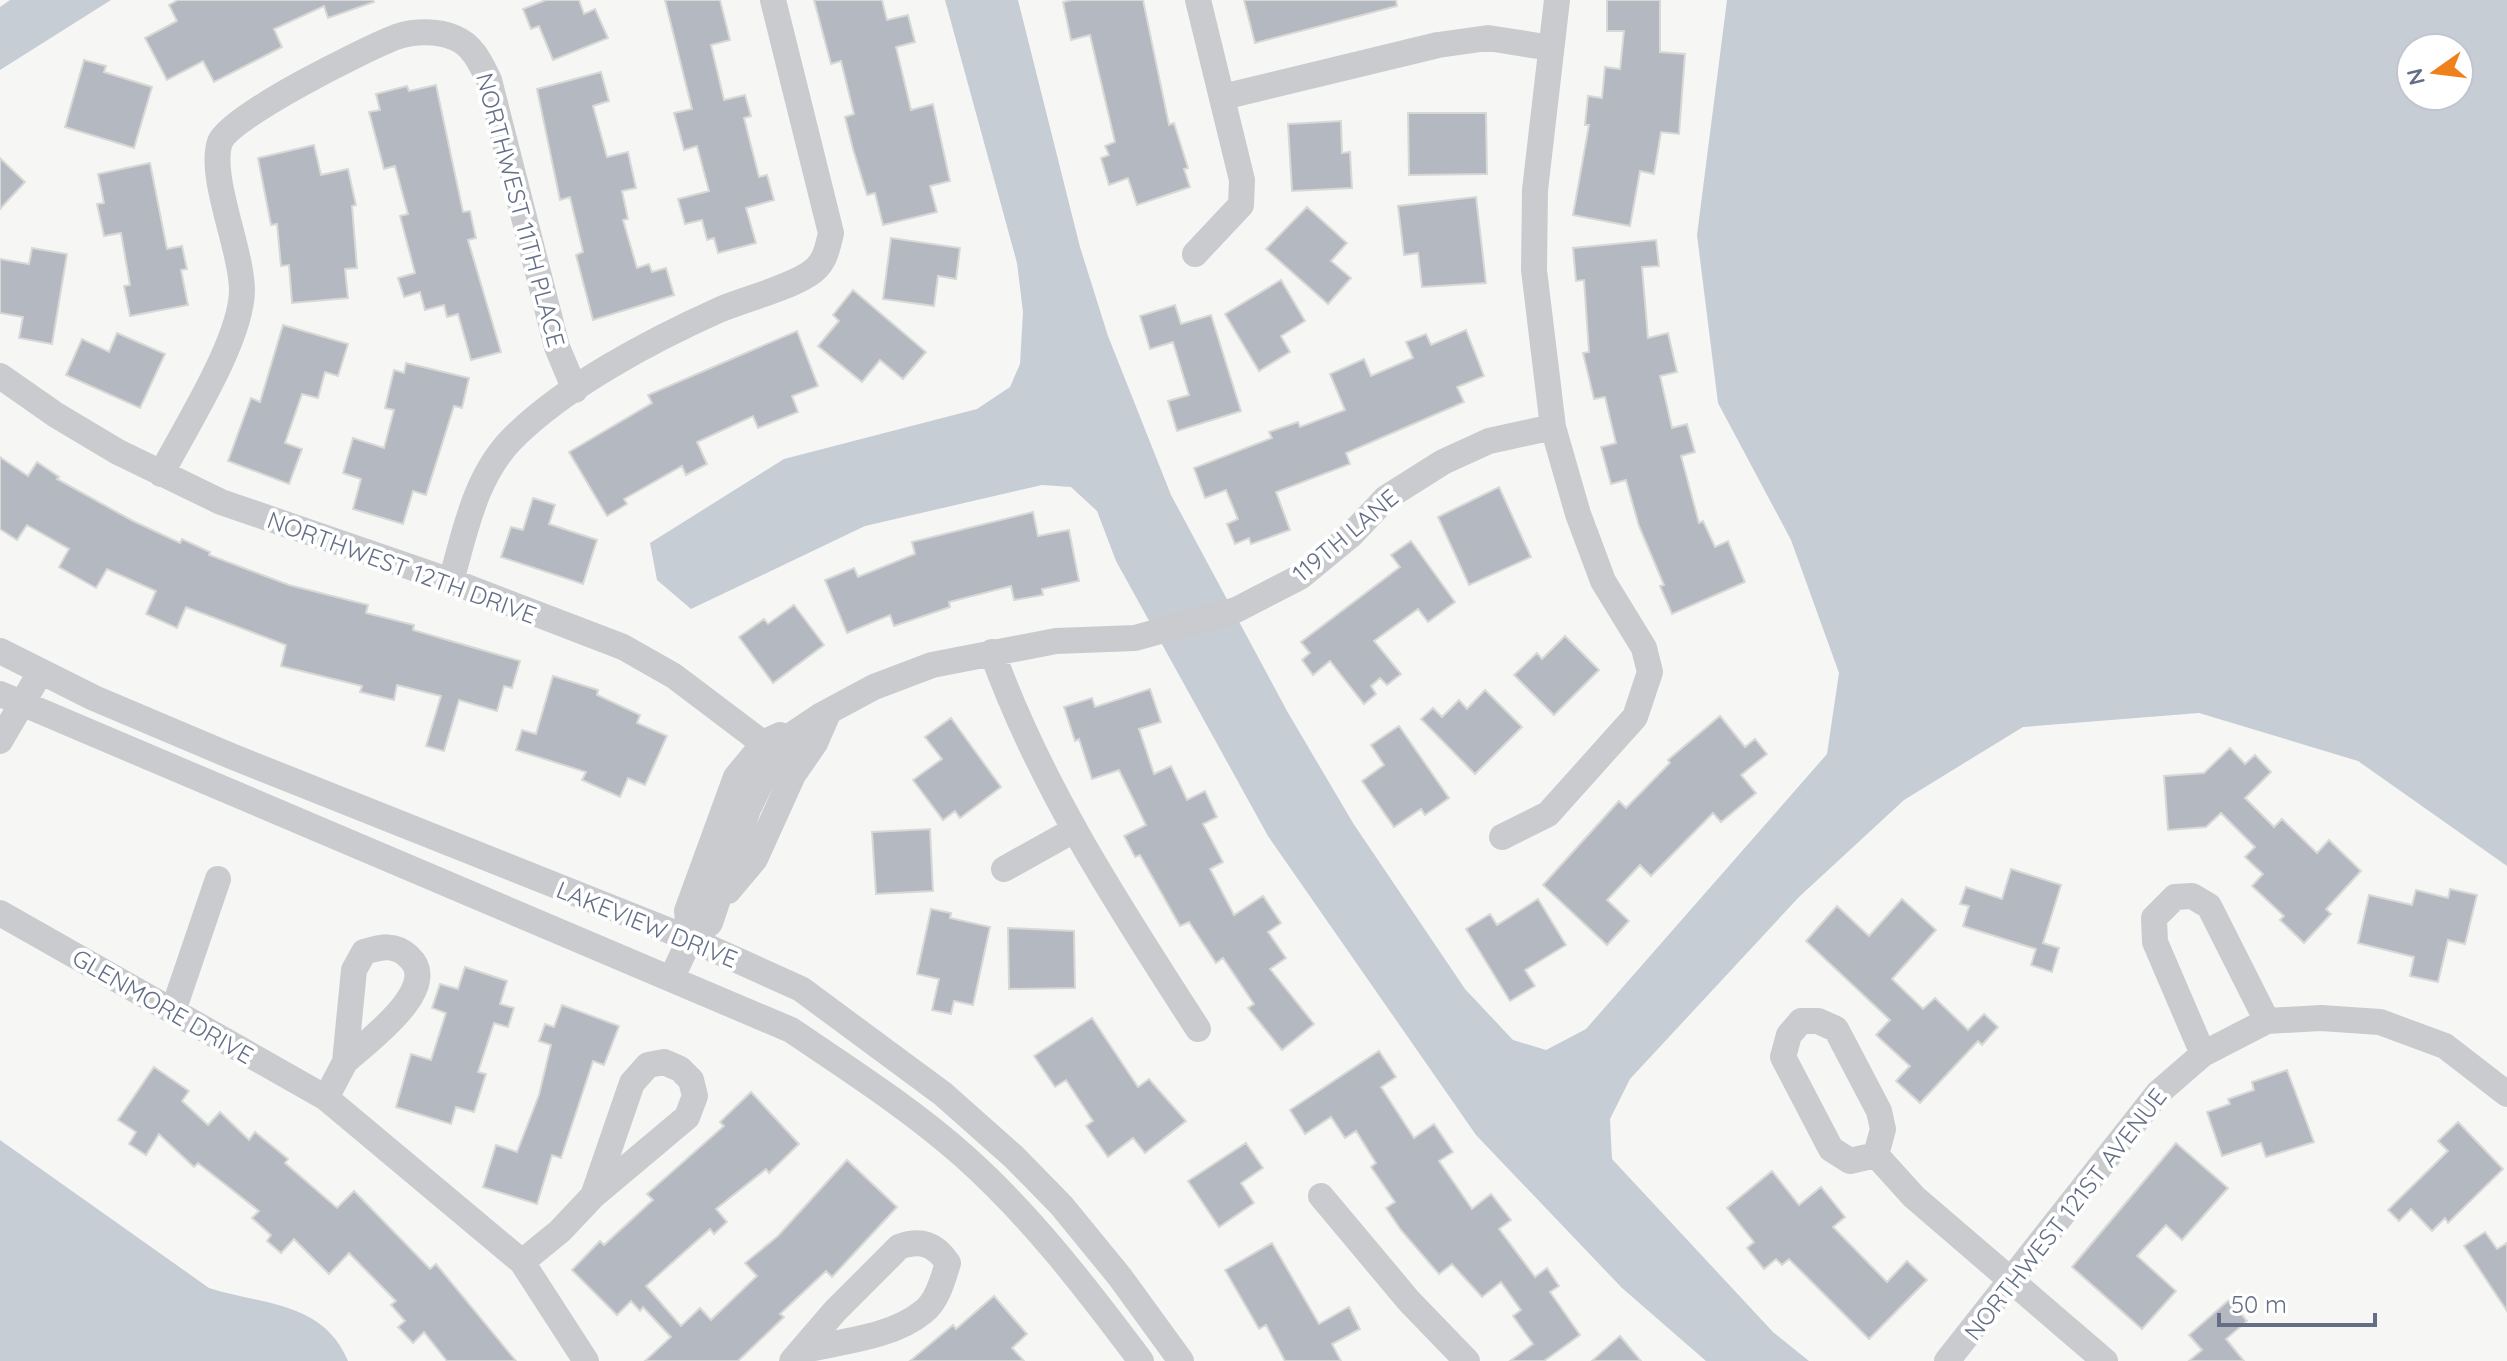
<svg xmlns="http://www.w3.org/2000/svg" width="2507" height="1361" font-family="Quicksand,sans-serif">
<style>
.water{fill:#c6cdd4;fill-rule:evenodd}
.building{fill:#b4b8c0;stroke:#d8d9d6;stroke-width:2}
.lines{fill:none;stroke-linecap:round;stroke-linejoin:round}
.minor{stroke:#c9cbcf;stroke-width:26}
.labels{text-anchor:middle;dominant-baseline:central;stroke-width:8;stroke-linejoin:round;paint-order:stroke}
.street-label{font-size:24px;fill:#646f87;stroke:#fff}
</style>
<rect width="100%" height="100%" fill="#f6f7f4"/>
<path class="water" d="M10,0H111L0,70V7Z
M945,0H1018L1080,247L1108,336L1171,495L1287,711L1353,823L1465,989L1513,1040L1546,1050L1586,1029L1827,754L1839,673L1791,540L1718,403L1697,235L1727,0H2507V866L2358,761L2199,713L2023,727L1904,800L1799,897L1630,1079L1610,1119L1612,1159L1773,1332L1809,1361H1706L1622,1288L1476,1135L1268,836L1116,561L1097,511L1071,487L1042,485L865,526L691,609L657,580L650,543L784,459L977,409L1010,387L1020,364L1023,312L1017,263ZM2411,48H2459V96H2411Z
M0,1140L209,1288C262,1305 323,1301 348,1361H0Z"/>
<path class="building" d="M178,0H373L374,2L328,18L324,6L274,29L282,47L214,82L203,61L167,80L145,38L177,21L169,5Z
M546,0H579L584,14L595,9L608,38L553,60L539,26L531,29L523,9Z
M665,0H720L730,40L711,45L724,100L745,95L751,116L744,118L759,177L767,175L774,200L746,208L756,243L718,253L714,238L707,240L702,220L685,224L678,199L709,191L697,146L684,150L674,113L692,109Z
M814,0H882L887,20L908,15L915,42L896,47L911,110L933,104L950,181L930,186L937,212L883,225L875,193L867,195L853,149L845,117L854,114L841,61L831,64Z
M1072,0H1143L1169,125L1174,123L1188,168L1184,169L1190,187L1137,205L1128,178L1109,185L1101,158L1109,155L1105,146L1115,142L1090,35L1071,40L1063,2Z
M1244,0H1396L1397,6L1255,43Z
M1607,0H1660V52L1685,54L1679,134L1661,132L1654,174L1640,171L1630,226L1573,215L1589,125H1585L1588,96L1602,98L1605,67L1620,69L1624,31H1607Z
M84,60L106,66L104,72L152,87L134,148L65,127Z
M601,72L609,101L593,106L607,157L628,152L636,188L622,191L628,219L623,220L637,268L649,264L652,272L666,268L674,295L593,320L576,255L583,252L570,197L560,200L537,89Z
M436,85L463,212L470,211L476,238L468,240L501,352L471,360L458,314L447,317L444,305L425,310L420,292L404,297L398,278L415,273L400,216L408,214L395,166L384,169L369,112L380,110L376,94L407,86L409,91Z
M1408,113H1486L1487,174L1409,175Z
M1341,121L1342,153L1350,152L1352,188L1292,191L1288,124Z
M314,145L321,175L348,169L356,205L352,206L357,268L345,269L348,298L292,303L289,265L281,266L277,224L271,225L258,158Z
M0,158L25,182L0,209Z
M150,163L167,249L182,246L187,269L181,270L188,305L130,316L124,286L130,285L121,233L104,236L97,204L104,203L98,174Z
M1476,197L1486,283L1422,287L1418,253L1404,255L1398,206Z
M1307,207L1347,243L1331,261L1351,278L1328,304L1266,249Z
M891,238L960,248L956,279L938,276L934,306L883,299Z
M1656,240L1659,266L1642,267L1648,338L1668,333L1677,372L1660,376L1672,428L1687,424L1695,452L1681,456L1699,523L1703,521L1715,547L1728,541L1745,582L1672,614L1660,586L1664,585L1639,526L1626,480L1611,484L1601,447L1616,443L1605,397L1594,399L1583,353L1589,352L1584,280L1576,281L1573,248Z
M32,248L67,254L52,344L19,338L23,317L0,313V259L29,264Z
M1281,280L1305,321L1281,336L1290,352L1259,371L1225,314Z
M853,290L926,352L903,379L880,360L862,382L818,346L839,321L833,315Z
M1175,305L1181,324L1211,315L1241,411L1177,431L1168,401L1189,395L1173,342L1150,349L1140,316Z
M283,325L348,344L338,376L325,372L318,398L302,394L285,443L302,449L289,484L228,461L251,398L260,402Z
M1466,330L1484,376L1457,387L1464,402L1346,453L1350,464L1276,492L1290,530L1251,544L1249,538L1235,544L1227,524L1238,519L1226,490L1205,498L1194,468L1272,438L1269,432L1298,422L1300,427L1345,410L1330,374L1364,359L1371,376L1413,358L1406,342L1426,334L1431,345Z
M797,331L818,386L792,396L798,412L758,428L753,416L697,442L707,464L686,475L682,466L624,499L627,504L607,516L569,452L652,403L648,395Z
M117,333L165,354L140,408L66,375L82,339L109,352Z
M406,363L469,378L462,408L454,406L426,495L413,491L403,524L353,509L361,479L343,473L353,438L384,448L394,410L385,408L394,370L404,373Z
M0,457L28,476L37,462L59,477L57,479L133,521L180,543L182,539L210,552L209,555L289,585L368,605L366,613L414,625L413,630L520,661L512,688L504,686L497,711L459,700L444,751L426,746L441,696L397,685L394,700L360,692L362,686L281,666L286,645L186,607L177,628L146,614L156,591L107,569L96,588L59,567L69,549L27,525L17,540L0,529Z
M1499,487L1531,557L1469,585L1438,517Z
M533,498L555,505L549,524L597,540L583,584L501,557L511,527L523,530Z
M1033,512L1038,536L1069,530L1079,581L1042,589L1043,595L1014,600L1011,586L949,602L950,607L894,626L890,615L847,633L825,580L854,568L858,577L915,554L912,542Z
M1411,541L1455,602L1428,622L1418,609L1374,641L1401,674L1387,685L1380,678L1371,686L1376,694L1364,704L1330,661L1313,675L1302,660L1310,653L1301,642L1400,567L1391,555Z
M794,605L824,645L773,683L739,637L764,619L768,624Z
M1565,636L1599,670L1554,715L1514,675L1537,653L1542,659Z
M553,676L598,690L597,695L640,715L637,723L667,736L645,785L628,778L620,797L582,780L586,772L516,750L522,730L536,734Z
M1150,689L1161,722L1139,729L1154,774L1171,766L1187,800L1205,791L1217,817L1203,824L1223,862L1210,869L1234,915L1263,896L1281,923L1268,932L1286,958L1270,969L1314,1024L1282,1050L1248,1008L1254,1004L1223,958L1216,963L1189,922L1180,926L1140,855L1135,857L1124,836L1146,825L1119,770L1092,779L1079,739L1075,741L1064,707L1092,698L1095,707Z
M1485,690L1522,727L1475,774L1421,719L1433,708L1442,717L1459,700L1467,709Z
M1720,716L1745,747L1755,739L1767,754L1741,775L1756,793L1721,822L1713,813L1651,876L1640,865L1607,900L1629,921L1607,945L1543,885L1619,801L1626,808L1670,763L1668,760Z
M951,718L1001,787L960,818L955,811L943,820L913,780L942,759L925,737Z
M1399,726L1449,798L1425,815L1421,809L1394,827L1362,781L1384,765L1371,745Z
M2230,748L2245,764L2255,755L2271,772L2245,798L2274,827L2282,819L2317,853L2329,840L2361,871L2326,909L2331,914L2304,943L2280,920L2284,916L2252,886L2263,874L2245,857L2255,847L2221,813L2206,827L2168,830L2164,776L2204,773Z
M930,829L933,891L876,894L872,832Z
M2011,869L2061,885L2043,943L2059,948L2052,972L2031,965L2036,949L1963,926L1969,906L1960,904L1966,887L2002,899Z
M2450,889L2477,895L2465,944L2448,940L2438,982L2410,976L2414,957L2358,943L2369,895L2412,905L2416,890L2448,898Z
M1538,899L1566,945L1525,970L1535,986L1510,1001L1466,929L1490,914L1497,925Z
M1902,899L1936,930L1892,979L1923,1009L1935,998L1968,1030L1984,1014L1998,1027L1982,1045L1978,1041L1920,1103L1896,1081L1910,1066L1876,1035L1890,1020L1806,941L1837,906L1869,936Z
M931,909L951,913L950,918L990,927L973,1005L954,1001L951,1014L932,1010L939,979L917,974Z
M1008,928L1074,931L1075,988L1009,989Z
M465,967L507,981L500,1004L514,1008L508,1027L494,1023L478,1072L486,1074L474,1112L456,1107L451,1124L396,1107L411,1054L431,1060L446,1013L432,1008L440,984L458,989Z
M562,1005L619,1026L604,1065L593,1061L561,1158L552,1155L537,1204L483,1187L496,1145L517,1152L539,1095L551,1045L539,1041L545,1024L554,1027Z
M1092,1018L1138,1087L1149,1079L1186,1121L1145,1153L1133,1138L1108,1157L1086,1126L1093,1121L1066,1080L1055,1087L1034,1056Z
M1379,1051L1396,1077L1381,1087L1414,1138L1434,1124L1453,1152L1439,1161L1472,1209L1491,1194L1511,1220L1499,1229L1535,1277L1547,1268L1559,1286L1550,1292L1580,1335L1544,1361H1510L1533,1344L1513,1316L1521,1310L1501,1282L1482,1297L1452,1264L1439,1274L1401,1230L1386,1208L1395,1202L1371,1167L1376,1163L1356,1131L1345,1138L1331,1117L1305,1134L1290,1110Z
M154,1067L189,1091L182,1101L208,1125L220,1112L249,1140L255,1132L288,1159L285,1163L337,1208L354,1191L430,1269L436,1264L516,1361H447L424,1332L413,1343L398,1327L405,1321L391,1305L396,1301L349,1253L329,1274L294,1239L281,1253L267,1241L271,1235L252,1218L259,1211L198,1163L194,1167L159,1134L146,1155L129,1144L136,1132L118,1120Z
M2287,1070L2314,1142L2266,1157L2261,1143L2222,1156L2207,1112L2230,1104L2228,1099L2254,1090L2252,1082Z
M751,1092L799,1144L769,1173L766,1169L716,1209L727,1222L714,1234L710,1229L646,1286L681,1326L700,1308L711,1320L757,1276L745,1263L778,1236L847,1160L897,1207L832,1277L826,1271L780,1314L784,1317L738,1361H645L671,1337L643,1307L640,1311L631,1301L617,1315L572,1270L600,1241L604,1245L653,1200L647,1194L724,1126L720,1122Z
M2458,1122L2503,1169L2448,1223L2445,1218L2432,1231L2411,1209L2399,1221L2388,1210L2448,1151L2438,1141Z
M1246,1143L1263,1168L1241,1183L1254,1203L1219,1227L1188,1181Z
M2176,1143L2228,1188L2182,1240L2166,1225L2137,1256L2176,1291L2142,1329L2072,1267Z
M1772,1171L1799,1205L1821,1187L1845,1217L1833,1227L1887,1282L1907,1261L1927,1280L1869,1339L1789,1259L1782,1265L1776,1259L1764,1269L1747,1248L1754,1242L1727,1208Z
M2485,1232L2497,1249L2507,1243V1311L2464,1246Z
M1272,1243L1319,1324L1349,1307L1360,1329L1332,1344L1341,1361H1285L1266,1325L1259,1329L1225,1270Z
M994,1296L1027,1334L1012,1348L1024,1361H910L953,1325L956,1329Z
M2229,1300L2247,1321L2226,1339L2244,1361H2189L2202,1350L2189,1335Z
M1620,1336L1641,1361H1592L1613,1342Z"/>
<g class="lines">
<path class="minor" d="M1223,97L1438,45L1488,38L1551,48
M1195,254L1241,205L1242,180L1198,0
M0,376L56,415L118,452L221,502L451,581L623,647L674,676L797,769
M161,474C185,428 241,341 242,291C242,250 208,176 220,142C230,116 365,49 396,37C413,31 438,30 455,38C473,45 481,64 489,80L557,347L575,390
M451,581C465,532 475,476 513,438C565,386 652,340 719,310C745,299 786,289 809,274C825,264 827,250 831,233L773,0
M0,651L94,698L231,756L690,939L801,989L943,1094L1014,1157L1061,1205L1120,1277L1181,1361
M992,652C1041,788 1120,908 1198,1029
M0,694L791,1030C850,1070 911,1109 965,1157C1032,1217 1087,1289 1141,1361
M0,741L40,673
M1502,837L1548,814L1635,717L1650,672L1644,648L1603,581L1578,514L1553,427L1534,270L1535,190L1557,0
M1004,869L1074,830
M728,891L755,859L793,775L815,743L829,711
M0,913L326,1098L522,1262L586,1361
M690,939L687,911L736,777L765,742L780,735
M672,977L690,939L710,923L748,809L776,752L793,734L820,716L874,687L932,665L1056,641L1135,638L1236,610L1300,577L1351,535L1386,498L1443,462L1489,441L1553,427
M173,1011L218,879
M1801,1021H1818L1836,1029L1879,1111L1883,1129L1876,1155L1850,1161L1831,1149L1783,1057L1789,1035Z
M2203,1054L2155,942L2154,918L2175,897L2192,896L2209,906L2267,1021
M326,1098L345,1062L354,970L364,952C381,947 395,943 409,957C443,988 365,1043 345,1062
M1876,1155L1914,1197L2105,1361
M1321,1196L1409,1301L1467,1361
M522,1262L560,1231L593,1196L632,1083L648,1065L664,1062L680,1069L691,1080L695,1096L687,1117L593,1196
M792,1361L835,1311L899,1247C921,1239 935,1244 948,1263C943,1279 937,1302 923,1312C893,1337 842,1341 805,1350
M1947,1361L2158,1093L2203,1054L2267,1021L2321,1018L2380,1022L2445,1046L2507,1094"/>
</g>
<g class="labels">
<g class="street-label">
<text transform="translate(521 210) rotate(75)">NORTHWEST 11TH PLACE</text>
<text transform="translate(1345 535) rotate(-40)">119TH LANE</text>
<text transform="translate(402 567) rotate(20)">NORTHWEST 12TH DRIVE</text>
<text transform="translate(647 924) rotate(22)">LAKEVIEW DRIVE</text>
<text transform="translate(163 1006) rotate(30)">GLENMORE DRIVE</text>
<text transform="translate(2065 1214) rotate(-52)">NORTHWEST 121ST AVENUE</text>
</g>
</g>
<g transform="translate(2435 72) rotate(256)"><circle r="38" fill="#ffffff" stroke="#c1c5cf" stroke-width="2"/>
<path d="M0-6L14 30L0 20L-14 30Z" fill="#ee811c"/>
<text y="-12" font-size="22" font-weight="bold" text-anchor="middle" fill="#646f87">N</text>
</g>
<path d="M2219 1313v12h156v-12" fill="none" stroke="#646f87" stroke-width="4"/>
<text x="2231" y="1313" font-size="24" fill="#646f87" stroke="#ffffff" stroke-width="6" paint-order="stroke">50 m</text>
</svg>
